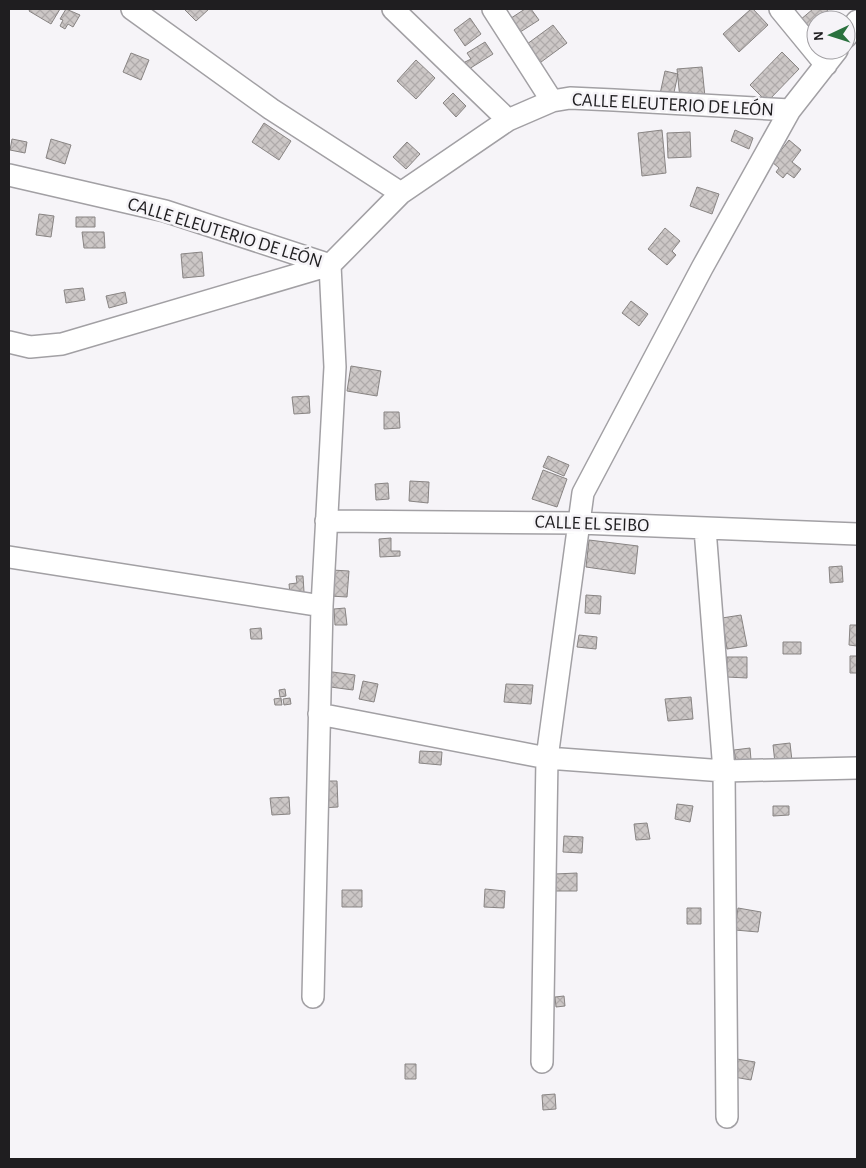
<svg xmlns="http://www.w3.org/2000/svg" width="866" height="1168" font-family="'Alegreya Sans',sans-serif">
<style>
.building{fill:url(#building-cross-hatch);stroke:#888483}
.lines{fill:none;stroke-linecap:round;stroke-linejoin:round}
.minor-casing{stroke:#a2a0a4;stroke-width:24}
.minor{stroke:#fff;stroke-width:21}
.labels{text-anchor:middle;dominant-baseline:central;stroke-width:5;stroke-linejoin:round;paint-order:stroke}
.street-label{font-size:19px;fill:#1f1e20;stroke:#f6f4f8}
</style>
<defs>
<pattern id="building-cross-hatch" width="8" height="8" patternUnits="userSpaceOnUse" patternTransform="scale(1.25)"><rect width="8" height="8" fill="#ccc7c6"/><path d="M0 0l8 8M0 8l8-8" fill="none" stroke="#afaaaa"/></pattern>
</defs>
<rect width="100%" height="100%" fill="#f6f4f8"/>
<path class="building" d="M30,9H60L51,24L29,11Z
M66,9L80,15L73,27L68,24L65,29L60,26L63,20L60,19Z
M184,9H209L196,21Z
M525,9H531L539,20L514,36L505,22Z
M751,9H753L768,25L739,52L723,34Z
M813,9H826L833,17L830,20H816V33L814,35L800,20Z
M470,18L481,34L465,46L454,30Z
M553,25L567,43L537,65L523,47Z
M485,42L493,54L469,69L465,62L471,59L467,53Z
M782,52L799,69L767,102L750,85Z
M131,53L149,60L141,80L123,72Z
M416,60L435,78L416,99L397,81Z
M702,67L705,97L680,99L677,69Z
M665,71L678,74L673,97L660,94Z
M453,93L466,106L456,117L443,103Z
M264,123L291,141L279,160L252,142Z
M662,130L666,173L642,176L638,133Z
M735,130L753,138L749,149L731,141Z
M690,132L691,157L668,158L667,133Z
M12,139L27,142L25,153L10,150Z
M51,139L71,145L65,164L46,158Z
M789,140L801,150L792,162L801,169L794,178L787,173L783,178L776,172L779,168L772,162Z
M407,142L420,154L406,169L393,157Z
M697,187L719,194L712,214L690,206Z
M39,214L54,216L51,237L36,235Z
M76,217H95V227H76Z
M665,228L680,241L672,251L676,255L667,265L648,249Z
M82,232H104L105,248H84Z
M202,252L204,276L183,278L181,254Z
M83,288L85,300L66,303L64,290Z
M125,292L127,303L109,308L106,296Z
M631,301L648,314L639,326L622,313Z
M351,366L381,371L377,396L347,391Z
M309,396L310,413L294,414L292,397Z
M384,412H399L400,428L384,429Z
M548,456L569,465L564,476L543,467Z
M543,470L567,479L557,507L532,499Z
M410,481L429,482L428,503L409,501Z
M388,483L389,499L376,500L375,484Z
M391,538V551H400V556L380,557L379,539Z
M589,540L638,546L635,574L586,567Z
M842,566L843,582L830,583L829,567Z
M332,570L349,571L347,597L330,596Z
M296,576H303L304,592L290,594L289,584L297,583Z
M586,595L601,596L600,614L585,613Z
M345,608L347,625H335L334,609Z
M741,615L747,646L727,649L722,618Z
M850,625H857V646L849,645Z
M261,628L262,639H251L250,629Z
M579,635L597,637L596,649L577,647Z
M783,642H801V654H783Z
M850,656H857V673H850Z
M727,657H747V678L727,677Z
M325,671L355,675L353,690L323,686Z
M363,681L378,684L374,702L359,699Z
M506,684L533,685L531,704L504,702Z
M285,689L286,696L280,697L279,690Z
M691,697L693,719L668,721L665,699Z
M281,698L282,705H275L274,699Z
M290,698L291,704L284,705L283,699Z
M790,743L792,761L775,763L773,745Z
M750,748L751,760L736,762L734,750Z
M420,751L442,752L441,765L419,763Z
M320,781H337L338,807L321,808Z
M289,797L290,814L272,815L270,798Z
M677,804L693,806L690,822L675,819Z
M773,806H789V815L773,816Z
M647,823L650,839L636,840L634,824Z
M564,836L583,837L582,853L563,852Z
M577,873V891H555V874Z
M485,889L505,891L504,908L484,907Z
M342,890H362V907H342Z
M687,908H701V924H687Z
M738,908L761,912L758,932L735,930Z
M564,996L565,1006L556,1007L555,997Z
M737,1059L755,1062L751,1080L734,1077Z
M405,1064H416V1079H405Z
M555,1094L556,1109L543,1110L542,1095Z"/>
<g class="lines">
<g class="minor-casing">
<path id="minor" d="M132,9L271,109L401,193
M393,9L508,120
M493,9L552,101
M780,9L826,65
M846,37L857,21
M9,175L165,211L330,265
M9,342L30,347L62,344L330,265L401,193L508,120L552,101L570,98L614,100L790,110
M326,521L579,523L857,534
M705,529L724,771L727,1117
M9,557L322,606
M319,714L547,758L724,771L857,768
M313,997L322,606L335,367L330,265
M542,1062L547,758L583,493L702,268L790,110L837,50"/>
</g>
<use href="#minor" class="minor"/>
</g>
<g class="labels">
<g class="street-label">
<text transform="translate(673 105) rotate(3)">CALLE ELEUTERIO DE LEÓN</text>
<text transform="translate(225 233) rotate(17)">CALLE ELEUTERIO DE LEÓN</text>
<text transform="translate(592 524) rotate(2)">CALLE EL SEIBO</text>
</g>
</g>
<rect width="866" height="1168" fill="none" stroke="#1f1e20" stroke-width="20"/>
<g transform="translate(831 35) rotate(266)"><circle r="24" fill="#f6f4f8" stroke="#a09ea2"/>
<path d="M0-4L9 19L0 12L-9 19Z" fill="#2a713e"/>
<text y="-8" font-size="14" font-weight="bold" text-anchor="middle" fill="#1f1e20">N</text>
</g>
</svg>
